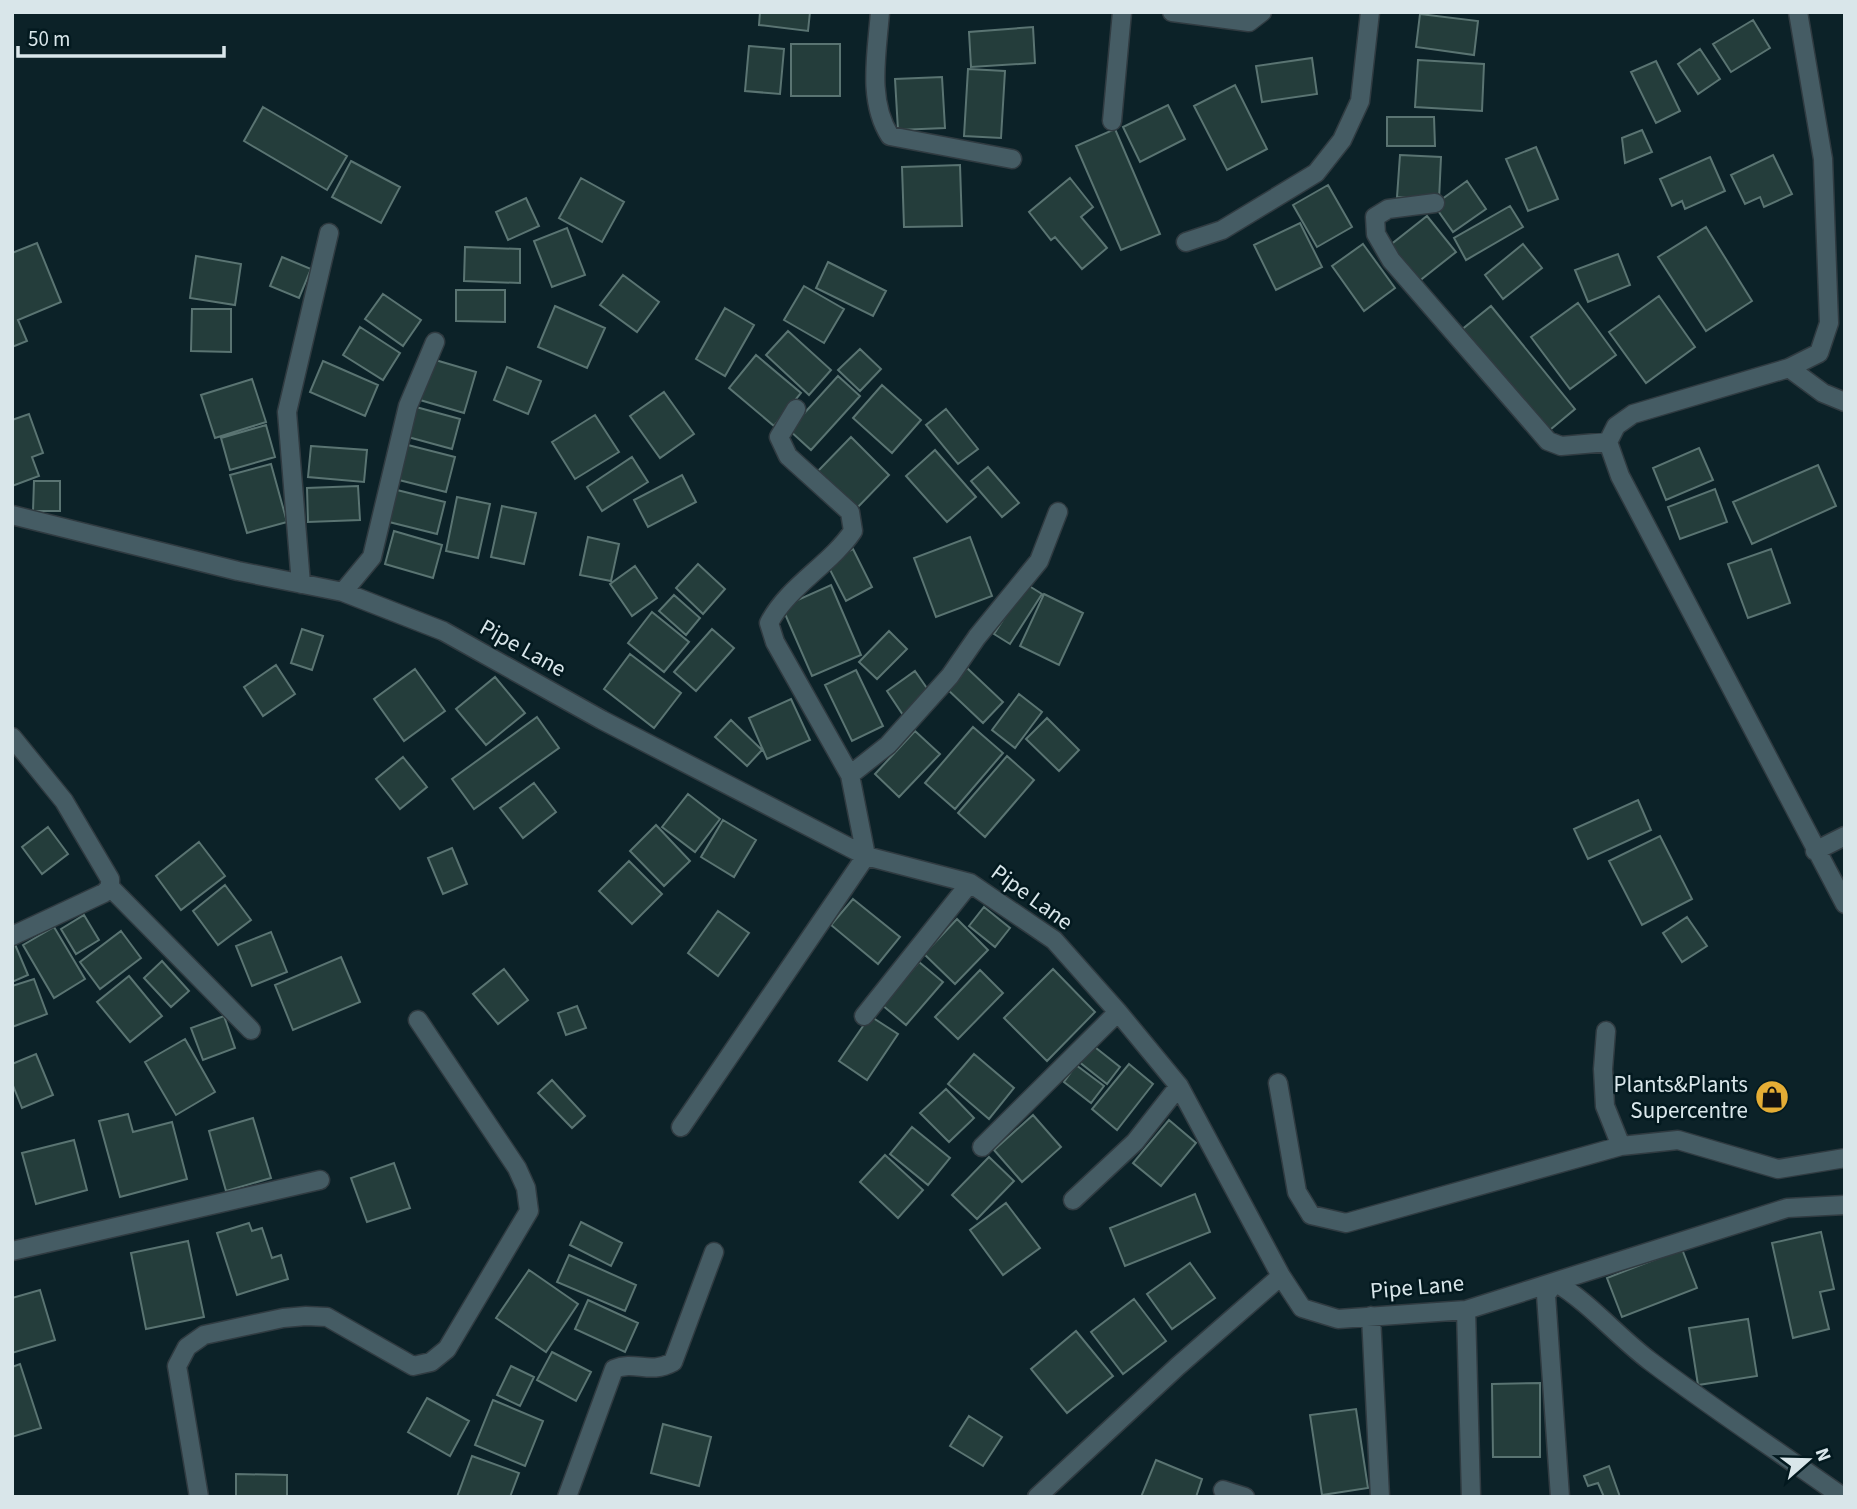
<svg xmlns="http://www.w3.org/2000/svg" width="1857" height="1509" font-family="'Source Sans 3',sans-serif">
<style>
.building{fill:#243d3b;stroke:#5a7472;stroke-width:2}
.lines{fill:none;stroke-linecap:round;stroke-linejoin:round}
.minor-casing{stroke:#303b41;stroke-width:21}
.minor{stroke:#455c64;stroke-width:18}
.labels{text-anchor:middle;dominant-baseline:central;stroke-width:5;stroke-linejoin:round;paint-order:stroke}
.street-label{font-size:23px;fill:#d9e6ea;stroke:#03191f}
.poi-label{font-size:23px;fill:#d9e6ea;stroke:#03191f;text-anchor:end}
</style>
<rect width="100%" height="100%" fill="#0c2228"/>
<path class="building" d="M760,12H810L808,31L759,25Z
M1420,14L1478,21L1474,55L1416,47Z
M1753,20L1770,48L1731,72L1713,44Z
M1033,27L1035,63L971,67L969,32Z
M791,44H840V96H791Z
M749,46L784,49L780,94L745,91Z
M1700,49L1720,79L1698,94L1678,64Z
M1312,58L1317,94L1262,102L1256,66Z
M1418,60L1484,64L1482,111L1415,107Z
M1656,61L1680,111L1656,123L1631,72Z
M968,69L1005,71L1001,138L964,136Z
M942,77L945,128L898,130L895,79Z
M1235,85L1267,149L1227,170L1194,106Z
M1168,105L1185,139L1140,162L1123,127Z
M263,107L347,156L327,190L244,141Z
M1387,117H1434L1435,146H1387Z
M1115,129L1160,234L1121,250L1076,146Z
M1642,130L1652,152L1625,163L1622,138Z
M1536,147L1558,199L1528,211L1506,159Z
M1400,155L1441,157L1439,200L1397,197Z
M1773,155L1792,194L1764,207L1760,197L1745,204L1731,175Z
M1710,157L1725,191L1685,209L1682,201L1672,206L1660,179Z
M351,161L400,187L381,223L332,197Z
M960,165L962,226L904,227L902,167Z
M581,178L624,202L602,242L559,218Z
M1070,178L1093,207L1081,217L1107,248L1082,269L1055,237L1051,240L1029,212Z
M1467,181L1486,209L1453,232L1434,205Z
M1328,185L1352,227L1317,247L1293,205Z
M526,198L539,226L508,240L496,212Z
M1510,206L1523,227L1466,260L1454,238Z
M1427,216L1456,252L1418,282L1389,246Z
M1300,223L1322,267L1276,290L1254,245Z
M1706,227L1752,301L1706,331L1658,257Z
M567,228L585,275L552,287L534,241Z
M37,243L61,302L18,320L27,341L12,347V253Z
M1363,244L1395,288L1364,311L1332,266Z
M1523,244L1542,268L1503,299L1485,275Z
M465,247L520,249V283L464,281Z
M1618,254L1630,285L1588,302L1575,270Z
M196,256L241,264L235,305L190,298Z
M282,257L311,269L299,298L270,286Z
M828,262L886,291L873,316L816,288Z
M623,275L659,302L637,332L600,305Z
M804,286L844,309L824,343L784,320Z
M456,290H505V322L456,321Z
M383,294L421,320L403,346L365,319Z
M1659,296L1695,347L1646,383L1609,332Z
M1578,303L1616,355L1570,389L1531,337Z
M555,306L605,328L587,368L538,347Z
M1491,306L1575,409L1545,434L1460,331Z
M725,308L754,325L725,376L696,359Z
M192,309H231V352L191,351Z
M360,327L400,353L383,380L343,355Z
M788,331L831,370L809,395L766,355Z
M860,349L881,369L860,391L838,370Z
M756,355L801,393L774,426L729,388Z
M432,359L476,372L464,413L420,400Z
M323,361L378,385L365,416L310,392Z
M507,367L541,381L528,414L494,400Z
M838,376L860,396L811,450L789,430Z
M252,379L266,422L215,438L201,395Z
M882,385L921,420L892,453L853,418Z
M664,392L694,434L660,458L630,416Z
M416,407L460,419L452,449L408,437Z
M946,409L978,449L958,464L926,425Z
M29,414L43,453L32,457L39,476L12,486V420Z
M595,415L619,452L575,479L552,442Z
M266,425L275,457L230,470L221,438Z
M851,437L889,475L856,509L818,471Z
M404,444L455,457L446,492L395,479Z
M311,446L367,450L364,482L308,477Z
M1699,448L1713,480L1666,500L1653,468Z
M935,450L976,497L947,522L906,476Z
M632,457L648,482L602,511L587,487Z
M271,464L287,522L247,533L230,475Z
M1818,465L1836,506L1752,544L1733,502Z
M988,467L1019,503L1002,517L971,481Z
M682,475L696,502L648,527L634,500Z
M34,481H60V511H33Z
M358,486L360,520L308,522L307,488Z
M1715,489L1727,522L1680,539L1668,507Z
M397,490L445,502L437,534L389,522Z
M457,497L490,504L478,558L446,551Z
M502,506L536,513L524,564L491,557Z
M394,531L442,545L433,578L385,564Z
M588,537L619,544L611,581L580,575Z
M970,537L992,596L936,617L914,558Z
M853,549L872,587L846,601L826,562Z
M1771,549L1790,603L1748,618L1728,564Z
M698,564L725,589L703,614L676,588Z
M635,566L657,598L632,616L610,584Z
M1026,584L1042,594L1010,644L994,634Z
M831,585L861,655L812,676L782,607Z
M1044,594L1083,613L1059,665L1020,646Z
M674,595L700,618L686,635L659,611Z
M652,612L689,642L664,672L628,643Z
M302,629L323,636L312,670L291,663Z
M712,629L734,648L696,691L674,672Z
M889,631L907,649L877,679L859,662Z
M630,654L681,693L654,728L604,689Z
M276,665L295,694L263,716L244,687Z
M967,668L1003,702L983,723L947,689Z
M415,669L445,711L404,741L374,699Z
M856,670L883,726L852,741L825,685Z
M915,671L931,694L903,715L887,691Z
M495,677L525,713L486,745L456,709Z
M1019,694L1042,712L1015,748L992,730Z
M791,699L810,740L767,759L749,718Z
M537,717L559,748L474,809L452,779Z
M1047,718L1079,750L1059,771L1026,739Z
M731,720L762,750L747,766L715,737Z
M973,727L1003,753L955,809L925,783Z
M915,731L940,754L899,797L875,774Z
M1007,756L1034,780L985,837L958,813Z
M403,757L427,787L400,809L376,779Z
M534,783L556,812L523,838L500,808Z
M688,794L720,819L695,852L662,827Z
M1638,800L1651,830L1588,859L1574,829Z
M723,820L756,840L734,877L701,857Z
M656,825L690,861L664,886L630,851Z
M48,827L68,854L42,874L22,847Z
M1660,836L1692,899L1642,925L1609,861Z
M199,842L225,876L181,910L156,876Z
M452,848L467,884L443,894L428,858Z
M629,861L662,894L632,924L599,891Z
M225,885L251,920L218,945L193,911Z
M853,899L900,937L878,964L831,925Z
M984,907L1010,928L995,947L969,926Z
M718,911L749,933L718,976L688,953Z
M84,915L99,940L76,954L61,929Z
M1687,917L1707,946L1682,962L1663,933Z
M957,919L988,950L955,984L924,954Z
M54,927L85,979L54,998L23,945Z
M121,931L141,958L100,989L80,962Z
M271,932L287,972L252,986L236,946Z
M14,942L28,975L12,982V943Z
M341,957L360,1002L293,1030L275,985Z
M162,961L189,991L171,1007L144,978Z
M919,962L943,982L906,1025L882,1005Z
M504,969L528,1000L498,1024L473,994Z
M1053,969L1095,1012L1047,1061L1004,1018Z
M980,970L1003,993L958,1039L935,1017Z
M129,976L162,1016L130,1042L97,1002Z
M34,979L47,1014L12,1027V986Z
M577,1006L586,1028L566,1035L558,1013Z
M224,1016L235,1048L203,1060L191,1028Z
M870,1016L898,1034L867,1080L839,1061Z
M185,1039L215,1092L176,1115L145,1062Z
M1091,1044L1120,1067L1107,1084L1078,1061Z
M36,1054L53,1095L22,1108L12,1083V1064Z
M974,1054L1014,1088L989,1119L948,1084Z
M1129,1064L1153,1084L1117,1130L1092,1109Z
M1076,1065L1104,1086L1091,1103L1064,1082Z
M552,1080L585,1116L572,1128L538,1093Z
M946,1089L974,1118L949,1142L920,1113Z
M128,1114L133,1132L172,1122L187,1179L120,1197L99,1121Z
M1033,1115L1061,1147L1022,1182L994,1150Z
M253,1118L271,1178L226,1191L209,1131Z
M1169,1120L1196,1143L1161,1186L1133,1163Z
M912,1127L950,1158L928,1185L890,1154Z
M74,1140L87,1190L36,1204L22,1153Z
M885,1155L923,1190L898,1218L860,1182Z
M989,1157L1014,1181L977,1219L952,1195Z
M394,1163L410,1208L367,1222L351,1178Z
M1195,1194L1210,1232L1125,1266L1110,1228Z
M1006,1203L1040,1248L1003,1275L970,1230Z
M581,1222L622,1243L611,1266L570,1245Z
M249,1223L252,1231L262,1228L272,1258L281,1255L288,1279L237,1295L217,1233Z
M1821,1232L1834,1289L1820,1292L1829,1329L1793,1338L1772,1243Z
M188,1241L204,1317L146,1329L131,1253Z
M1682,1249L1697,1288L1622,1317L1607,1278Z
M569,1255L636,1285L625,1311L557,1282Z
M1190,1263L1215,1298L1172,1329L1147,1294Z
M529,1270L578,1304L546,1352L496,1318Z
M40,1290L55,1340L12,1353V1298Z
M1134,1299L1166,1341L1123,1374L1091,1332Z
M588,1300L638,1323L625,1352L575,1329Z
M1748,1319L1757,1376L1698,1385L1689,1328Z
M1076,1331L1113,1376L1067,1413L1031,1369Z
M552,1352L591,1372L576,1401L537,1380Z
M20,1364L41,1428L12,1437V1367Z
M511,1366L534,1377L520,1406L497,1395Z
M1540,1383V1457H1493L1492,1384Z
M427,1398L469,1421L450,1456L408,1432Z
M493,1400L543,1421L525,1466L475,1445Z
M1356,1409L1368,1488L1322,1495L1310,1415Z
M969,1416L1002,1437L983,1466L950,1446Z
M663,1424L711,1437L699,1486L651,1473Z
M472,1456L519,1473L510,1497H457Z
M1156,1460L1202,1479L1196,1497H1141Z
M1609,1466L1620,1497H1604L1598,1483L1588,1486L1584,1476Z
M236,1474L287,1475V1497H236Z"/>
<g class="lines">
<g class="minor-casing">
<path id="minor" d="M880,12C877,53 867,100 890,136L1012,159
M1172,12L1249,22L1262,12
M1798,12L1823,159L1829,323L1819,353L1789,368L1633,414L1616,426L1608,442L1620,476L1845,904
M1112,121L1122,12
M1435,203L1388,209L1375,217L1376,234L1391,260L1548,441L1561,446L1608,442
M1186,242L1222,230L1316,173L1342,140L1360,101L1370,12
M1789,368L1823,393L1845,402
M796,409L779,437L788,456L850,512L853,531C830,565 788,586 769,623L775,642L850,775L888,745L950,676L977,637L1039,561L1058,512
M12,515L238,571L343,592L443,631L602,720L866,856L970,883L1054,940L1118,1012L1179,1086L1281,1276L1302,1308L1338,1319L1466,1310L1787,1208L1845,1205
M301,584L287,412L329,233
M343,592L372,557L408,406L435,342
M12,737L64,801L110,879V887L104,893L12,936
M1815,851L1845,836
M110,887L251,1030
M864,1016L970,883
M1606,1031L1603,1069L1605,1106L1621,1146
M1278,1083L1297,1192L1311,1215L1346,1223L1621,1146L1678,1140L1778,1169L1845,1158
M681,1127L866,856L850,775
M982,1147L1118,1012
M1073,1200L1135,1142L1179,1086
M12,1251L320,1180
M1466,1310L1471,1497
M1371,1316L1380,1497
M1223,1490L1245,1497
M199,1497L177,1366L187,1347L204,1335L283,1318L306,1316L327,1317L413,1366L431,1362L447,1349L529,1211L526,1188L517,1168L418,1020
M567,1497L614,1369C636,1360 649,1375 673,1362L714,1252
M1037,1497L1178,1366L1281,1276
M1560,1497L1546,1295L1555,1282C1590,1303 1617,1336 1650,1361C1712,1408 1779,1452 1843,1497"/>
</g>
<use href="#minor" class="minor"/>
</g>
<defs>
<g id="shop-disc" transform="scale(1.75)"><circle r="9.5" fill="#e4ad35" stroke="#03191f"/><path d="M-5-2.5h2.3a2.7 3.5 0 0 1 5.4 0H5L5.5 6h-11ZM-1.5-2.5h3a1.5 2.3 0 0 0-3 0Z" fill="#111"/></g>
</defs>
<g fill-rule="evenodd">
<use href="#shop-disc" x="1772" y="1097"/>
</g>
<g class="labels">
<g class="street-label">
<text transform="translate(523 648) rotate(29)">Pipe Lane</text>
<text transform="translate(1032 897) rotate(36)">Pipe Lane</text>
<text transform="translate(1417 1287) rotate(-5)">Pipe Lane</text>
</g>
<g class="poi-label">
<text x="1748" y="1084">Plants&amp;Plants<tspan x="1748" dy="26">Supercentre</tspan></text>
</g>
</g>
<rect width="1857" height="1509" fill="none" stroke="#d9e6ea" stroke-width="28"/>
<g transform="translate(1808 1460) rotate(70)" stroke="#03191f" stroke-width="5" paint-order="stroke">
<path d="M0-5L12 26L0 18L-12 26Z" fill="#d9e6ea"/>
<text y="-10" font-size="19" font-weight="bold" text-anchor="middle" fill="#d9e6ea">N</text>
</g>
<path d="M18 46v10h206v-10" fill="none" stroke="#d9e6ea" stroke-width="3.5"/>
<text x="28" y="46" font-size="21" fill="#d9e6ea" stroke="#03191f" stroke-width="5" paint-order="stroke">50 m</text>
</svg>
